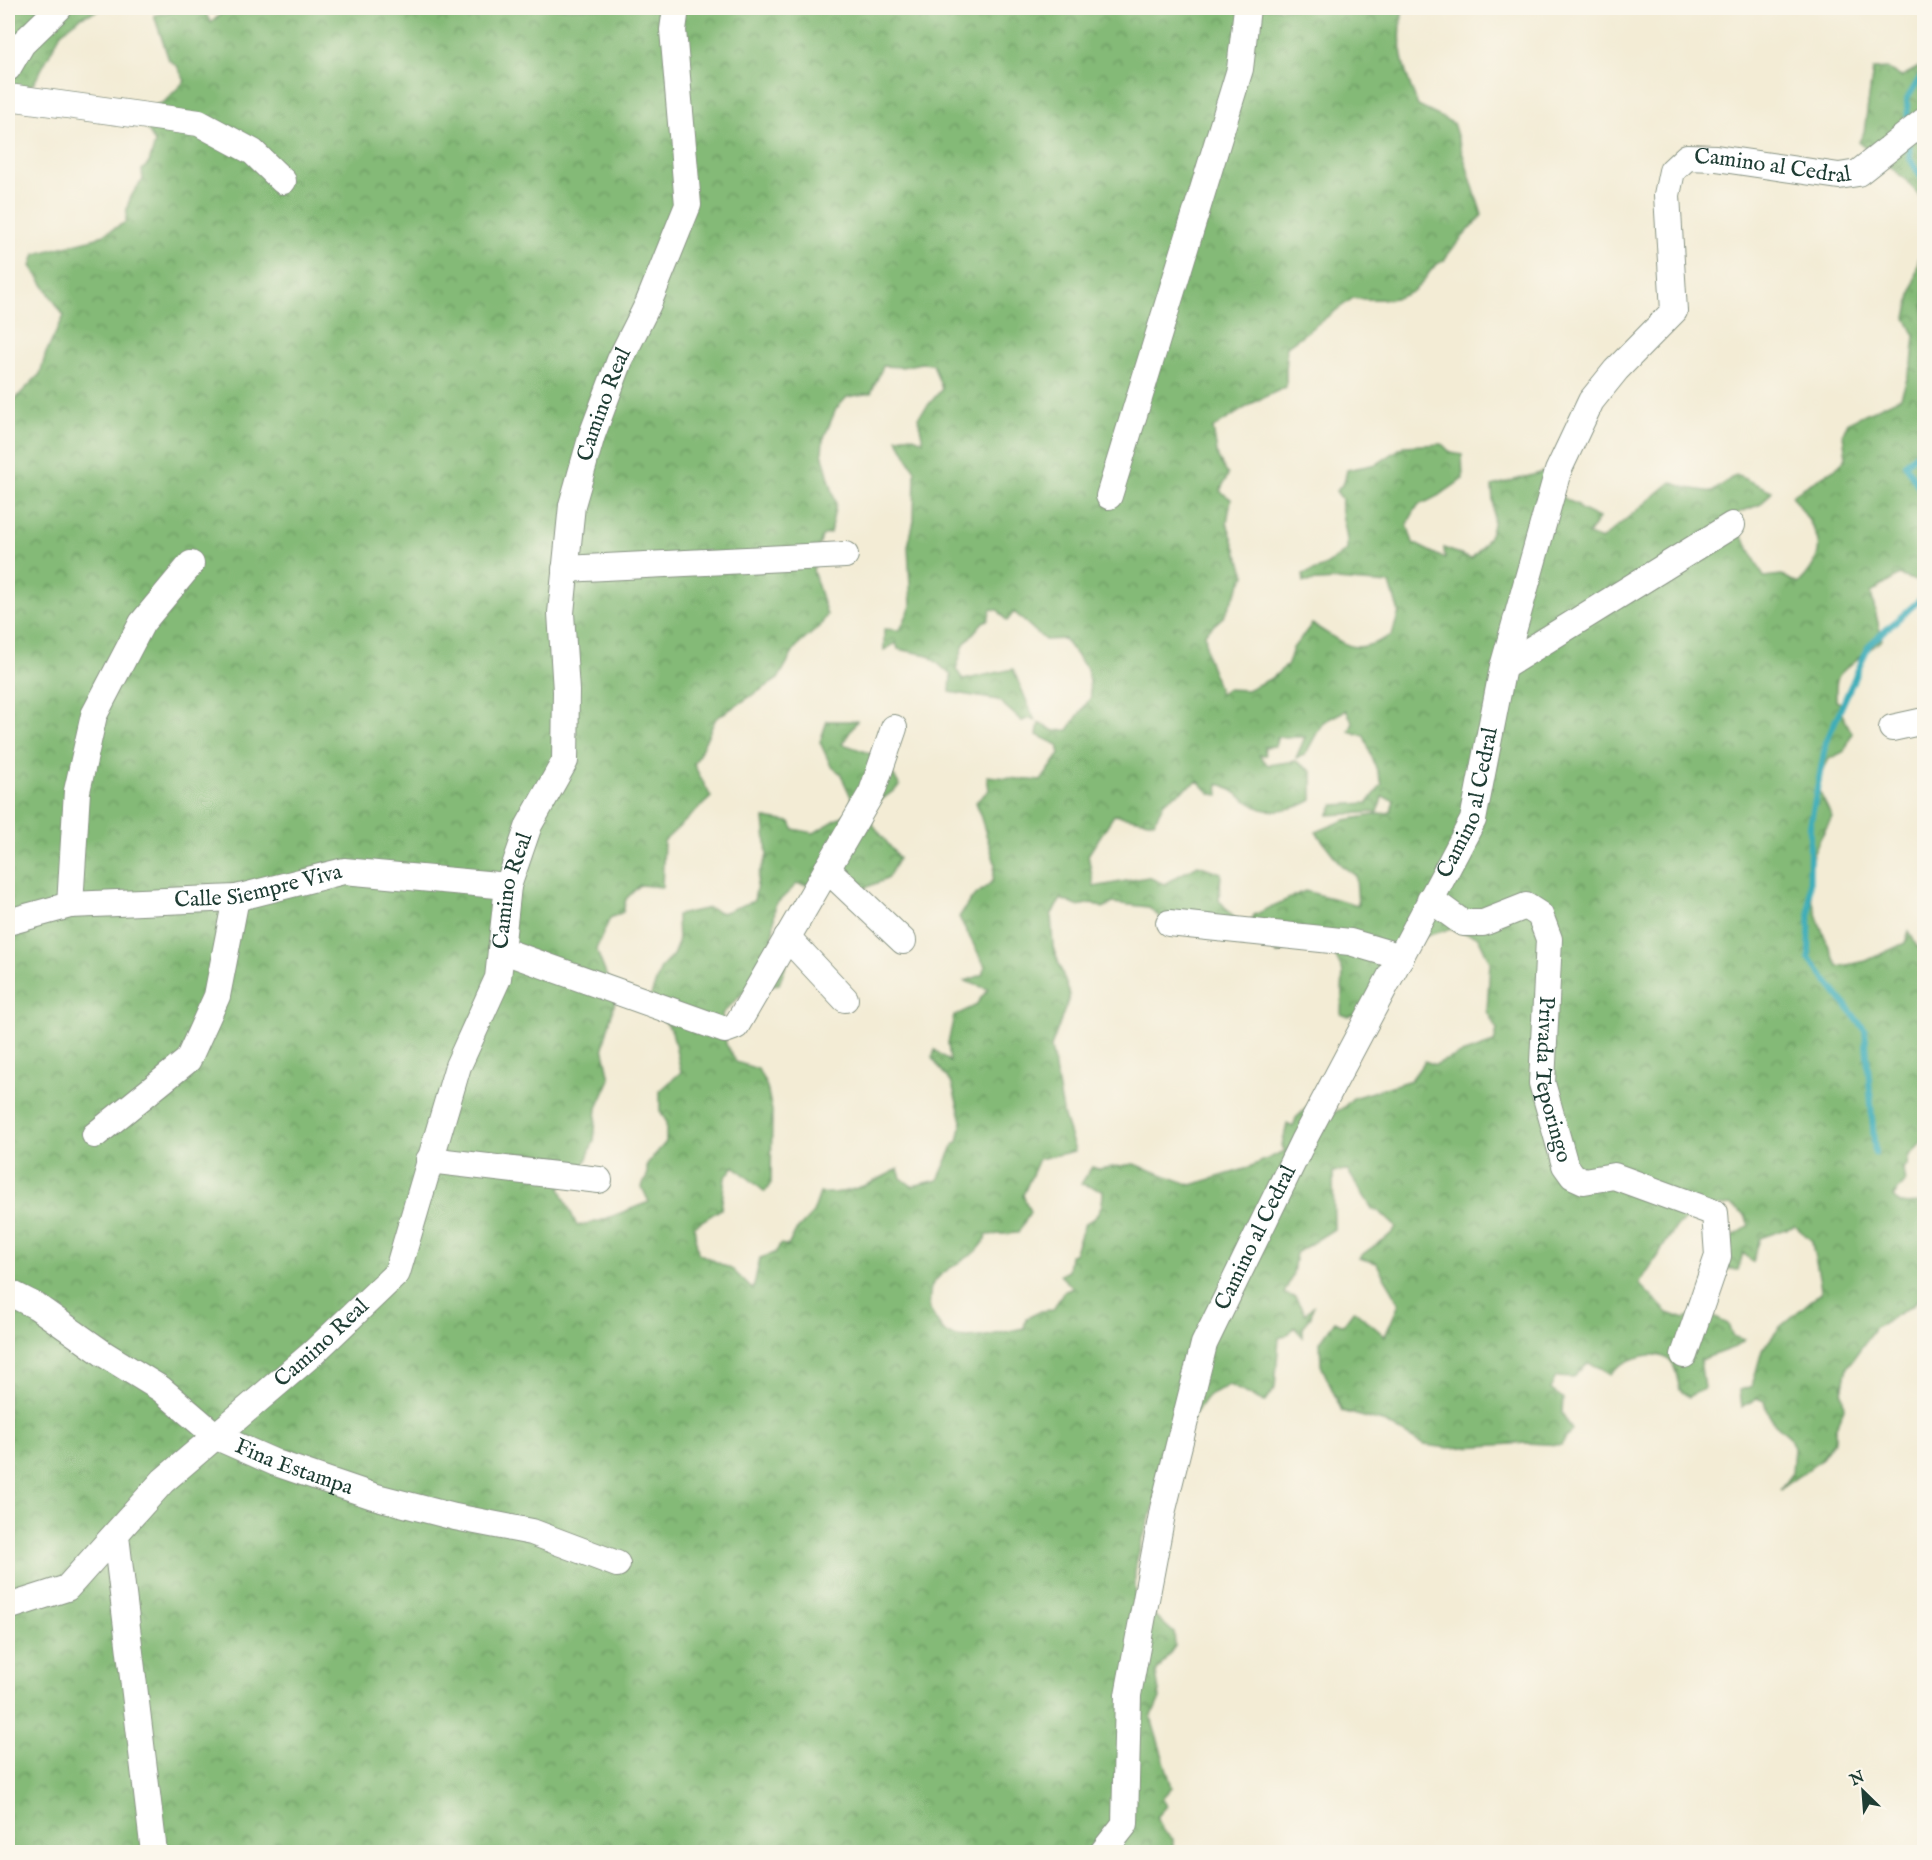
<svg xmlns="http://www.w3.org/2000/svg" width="1932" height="1860" font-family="'IM FELL English',serif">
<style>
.forest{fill:url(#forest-crowns);stroke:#527c56;stroke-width:1.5;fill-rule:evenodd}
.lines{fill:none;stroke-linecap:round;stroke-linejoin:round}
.stream{stroke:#3dadb9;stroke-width:6}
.minor-casing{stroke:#899484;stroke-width:28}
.minor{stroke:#fff;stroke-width:26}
.labels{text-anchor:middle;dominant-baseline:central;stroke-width:5;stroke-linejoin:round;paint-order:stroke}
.street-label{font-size:22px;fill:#1f3d34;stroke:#fbf7ec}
</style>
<defs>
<pattern id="forest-crowns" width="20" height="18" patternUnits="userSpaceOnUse" patternTransform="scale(1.5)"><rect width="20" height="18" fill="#84ba77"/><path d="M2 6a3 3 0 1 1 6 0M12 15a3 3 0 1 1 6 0" fill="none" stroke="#6b9862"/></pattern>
</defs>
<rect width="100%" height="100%" fill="#fbf7ec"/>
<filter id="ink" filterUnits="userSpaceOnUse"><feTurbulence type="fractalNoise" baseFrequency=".0167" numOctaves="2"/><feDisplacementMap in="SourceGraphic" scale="12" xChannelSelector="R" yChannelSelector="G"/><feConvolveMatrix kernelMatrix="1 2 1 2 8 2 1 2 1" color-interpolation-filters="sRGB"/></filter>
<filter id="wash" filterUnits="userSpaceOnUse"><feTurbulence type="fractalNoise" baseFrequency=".008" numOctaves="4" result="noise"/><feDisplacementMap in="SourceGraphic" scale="24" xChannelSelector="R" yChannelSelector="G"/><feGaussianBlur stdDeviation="1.35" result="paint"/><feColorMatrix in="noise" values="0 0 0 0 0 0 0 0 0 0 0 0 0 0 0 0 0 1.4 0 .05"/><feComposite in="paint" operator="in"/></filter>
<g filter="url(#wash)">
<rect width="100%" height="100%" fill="#f3ecd5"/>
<path class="forest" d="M8,8H105L81,17L61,33L34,83L8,101Z
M187,8H206V14L211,23L227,8H1403C1396,48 1403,68 1418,106L1453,123L1482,215C1474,226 1447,252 1445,260C1432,265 1429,274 1421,284C1404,303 1376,300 1353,298L1286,347V387L1256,401L1213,428L1218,458L1228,475L1220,491L1231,499L1227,523L1245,575L1224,616L1205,633L1207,655L1220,694L1226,689L1247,690L1272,678L1288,664L1293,648L1312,624C1349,646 1351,657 1392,635L1399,612L1390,584L1336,580L1304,582L1303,574L1322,568L1347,550C1349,531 1339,516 1342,499L1336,491L1344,483L1347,470L1377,464L1404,446L1442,444L1451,453L1462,455L1463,479C1447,490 1436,499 1418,505L1407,524L1413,543L1445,559L1444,548L1471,559C1499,531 1494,523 1492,486L1544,472C1550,489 1562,499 1578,505L1580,509L1599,518L1588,535L1601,540L1671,482L1687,488L1712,492L1736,475L1772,491L1761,504L1738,513L1735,522L1764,577L1782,575L1798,584C1835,548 1815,531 1792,495L1839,466L1846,457L1843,434L1848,422L1901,397L1912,364L1915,336L1906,318L1924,236V584L1899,575L1871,593L1882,640C1873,647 1842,669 1838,677C1835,683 1836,695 1836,701L1842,704L1840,710L1852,733L1845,751L1829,759L1816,785L1832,817C1826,829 1817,842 1813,855C1802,892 1823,934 1838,967L1866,961L1905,943L1909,931L1917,947L1924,946V1140L1908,1157L1907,1166L1903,1169L1905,1182L1893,1197L1900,1204L1924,1203V1252L1921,1256L1924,1293L1913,1305L1875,1328L1847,1367L1842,1392L1844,1408L1835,1429V1440L1820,1461L1780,1489L1792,1473L1794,1448L1789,1436L1772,1421L1764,1401L1757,1398L1742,1407L1740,1390L1752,1386L1762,1350L1780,1327L1821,1292C1820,1274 1814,1259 1812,1241L1795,1226L1760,1238L1753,1262L1743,1253L1738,1270L1721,1268L1724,1243L1749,1226L1745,1215L1730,1205L1703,1209L1676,1227L1639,1284L1668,1313L1685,1319L1701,1311L1728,1324L1732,1336L1744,1340L1735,1347L1700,1360L1704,1388L1689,1397L1680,1390C1678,1383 1677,1374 1674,1367C1663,1343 1620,1360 1609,1375L1601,1368L1588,1363L1573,1378L1556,1377L1550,1389L1563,1398L1562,1413L1572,1430L1561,1445L1527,1443L1449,1448L1424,1445L1386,1423L1342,1411L1321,1365L1320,1342L1335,1321L1343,1325L1354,1310L1385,1336L1399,1304C1393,1288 1383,1278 1377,1263L1359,1258C1370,1246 1388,1241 1396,1227L1379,1211L1373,1210L1348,1171L1333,1172L1334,1229L1296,1253L1293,1273L1284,1294L1295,1297L1305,1314L1313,1306L1311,1317L1303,1327V1337L1294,1327L1287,1335L1279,1338L1275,1388L1265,1402L1229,1385C1223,1389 1214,1391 1209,1395C1188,1413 1136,1544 1135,1572C1134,1581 1136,1590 1136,1599L1174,1633L1175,1646L1156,1673L1160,1698L1151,1718L1172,1787L1162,1798L1167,1806L1157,1817L1163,1831L1173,1839V1852H8V402H12L40,374L46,353L64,316L31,266L35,254L97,238L126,222C126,203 131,194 143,180L142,170L149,163L155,143L146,127L156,105L164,102L185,81L177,66L169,60L154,15ZM921,363L933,364L942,389L918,417L923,441L911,436L897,438L915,471L914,521L908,546L911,606L900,630L884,629V650L896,643L898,649L928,655L951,675L950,692L998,700L1022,721L1029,718L1035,721L1013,669L963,680L956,669L964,644L983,622L988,620L991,609L998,610L1007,621L1014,612L1045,640L1064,639L1087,669L1091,697L1068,730L1054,731L1039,723L1037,735L1058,745L1060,754L1041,781L987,776L989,790L976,802L995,863L993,881L971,899L959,917L985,966L982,975L965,981L988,989L975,1006L954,1016L948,1043L950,1062L935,1050L932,1058L952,1084L962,1121L958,1142L954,1144L938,1180L912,1186L901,1178L898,1169C873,1183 849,1195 820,1193L813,1213L795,1232L788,1246L781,1244L775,1253L760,1258L753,1290L733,1270L698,1253L694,1226L721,1209L725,1178L734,1166L765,1192L771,1183L772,1111L767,1087L758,1069L736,1062L726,1044L722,1014L749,987L779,984L787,963L772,952L775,905L797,884L860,890L887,879L899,858L871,822L873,806L900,786C884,757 873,753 842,744L857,721H827L820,742L831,766L840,773L856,808L814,833L793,829L790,822L764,818L767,856L759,873L754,901L722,913L709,908L677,915L678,943L673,955L661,968L649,1001L672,1031L681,1072L660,1091V1111L666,1121V1142L647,1164V1176L642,1187L649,1202L600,1221L577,1226L560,1188L584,1166L594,1140L597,1108L610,1079L603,1047L619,986L607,977L596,949L610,918L623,912L626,899L640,885L662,887L664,841L711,797L694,765L716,718L778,679L796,647L820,626L827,615L813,570L822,536L830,533L836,504L822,453L823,440L836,409L847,397L871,393L883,366L902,367ZM1346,710L1353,723L1349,731L1364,736L1382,784L1368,803L1334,805L1328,815L1378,812L1382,797L1394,800L1391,812L1345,820L1316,832L1341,865L1356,876L1358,905L1305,891L1254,915L1249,926L1278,954L1306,939L1333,951L1343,972L1341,1014L1349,1017L1353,1015L1361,1022L1413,939L1451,929L1478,937L1490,962L1487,1011L1497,1030L1494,1043C1474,1050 1454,1055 1435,1065L1425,1061L1411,1080L1353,1098L1343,1108L1320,1120L1312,1103L1296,1118L1293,1127L1287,1124L1282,1146L1285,1151L1245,1169L1191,1185L1134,1164L1098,1169L1092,1167L1081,1184L1103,1190C1103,1205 1101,1217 1085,1223L1074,1254L1070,1255L1068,1271L1060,1275L1073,1288L1063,1292L1053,1310L1040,1311L1026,1319L1024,1328C1004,1331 963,1346 945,1332C939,1327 934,1316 929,1309C930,1302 929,1291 932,1285C946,1263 980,1259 987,1235L1018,1233L1030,1212L1023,1195L1039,1159L1075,1151L1064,1117L1051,1047L1070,995L1053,947L1051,915L1061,899L1077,906L1092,903L1103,908L1113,903L1148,907L1171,927L1240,925L1219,900L1221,873L1198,865L1164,884L1148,877L1094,887L1088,855L1114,815L1154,822L1165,801L1198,781L1211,794L1219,795L1218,784L1225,786C1234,791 1257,810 1266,810C1280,812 1301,807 1312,800V772L1296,761L1268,765L1259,755H1266L1264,747L1275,746L1278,737H1305L1296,758L1305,755L1323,722Z
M1924,64V201L1905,179L1859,142L1864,132L1873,69L1887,68L1901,77Z"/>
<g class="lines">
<path class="stream" d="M1908,123L1907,99L1924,71
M1909,142L1910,159L1924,182
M1924,447L1905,464L1924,496
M1875,1153L1865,1030L1809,958L1810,826L1826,742L1869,645L1924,596"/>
</g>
</g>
<g filter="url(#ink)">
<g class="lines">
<g class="minor-casing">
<g id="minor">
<path d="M8,68L22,44L59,8"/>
<path d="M8,97L199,123L253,152L283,181"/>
<path d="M1109,496L1240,69L1247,8"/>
<path d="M565,569L845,555"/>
<path d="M1503,667L1732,525"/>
<path d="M1892,728L1924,721"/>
<path d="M827,869L903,941"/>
<path id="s1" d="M1430,899L1463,923H1483L1526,906L1540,915L1549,939L1542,1083L1565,1165L1573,1176L1584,1181L1614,1176L1715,1213L1718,1256L1684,1355"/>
<path d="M70,905L77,791L94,715L142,623L191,564"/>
<path id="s2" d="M8,922L70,905L236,898L344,871L508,886"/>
<path d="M1169,923L1350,942L1401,957"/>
<path d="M787,937L845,999"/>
<path d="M501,950L725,1030L736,1026L872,792L894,728"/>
<path d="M95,1135L188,1060L217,996L236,898"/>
<path d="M429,1160L599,1180"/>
<path id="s3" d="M8,1292L36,1306L104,1354L161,1389L217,1437L276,1463L373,1496L455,1517L532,1532L617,1564"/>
<path d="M116,1536L154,1852"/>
<path id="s4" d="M8,1607L67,1588L163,1481L313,1353L397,1273L458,1066L498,978L508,886L529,825L565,761L566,691L561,613L572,505L592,435L620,360L648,304L688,205L673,30L676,8"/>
<path id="s5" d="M1103,1852L1125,1824L1128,1695L1163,1509L1204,1344L1304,1139L1473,820L1503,667L1558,471L1591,401L1616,370L1674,311L1667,195L1672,171L1687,157L1716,158L1839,176L1858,173L1924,121"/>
</g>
</g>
<use href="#minor" class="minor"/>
</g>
</g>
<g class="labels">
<g class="street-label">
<text stroke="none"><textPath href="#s5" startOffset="1920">Camino al Cedral</textPath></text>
<text stroke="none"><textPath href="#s4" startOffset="1424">Camino Real</textPath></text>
<text stroke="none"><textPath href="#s5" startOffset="1128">Camino al Cedral</textPath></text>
<text stroke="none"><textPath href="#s2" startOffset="254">Calle Siempre Viva</textPath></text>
<text stroke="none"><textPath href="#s4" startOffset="920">Camino Real</textPath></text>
<text stroke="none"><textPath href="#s1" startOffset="291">Privada Teporingo</textPath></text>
<text stroke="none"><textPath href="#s5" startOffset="642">Camino al Cedral</textPath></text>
<text stroke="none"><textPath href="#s4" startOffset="416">Camino Real</textPath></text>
<text stroke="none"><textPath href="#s3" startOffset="338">Fina Estampa</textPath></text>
</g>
</g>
<rect width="1932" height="1860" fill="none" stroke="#fbf7ec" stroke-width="30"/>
<g transform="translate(1863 1791) rotate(335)" stroke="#fbf7ec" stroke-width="4.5" paint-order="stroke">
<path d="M0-4.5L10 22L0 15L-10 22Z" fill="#1f3d34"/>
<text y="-9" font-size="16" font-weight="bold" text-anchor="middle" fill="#1f3d34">N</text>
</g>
</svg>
